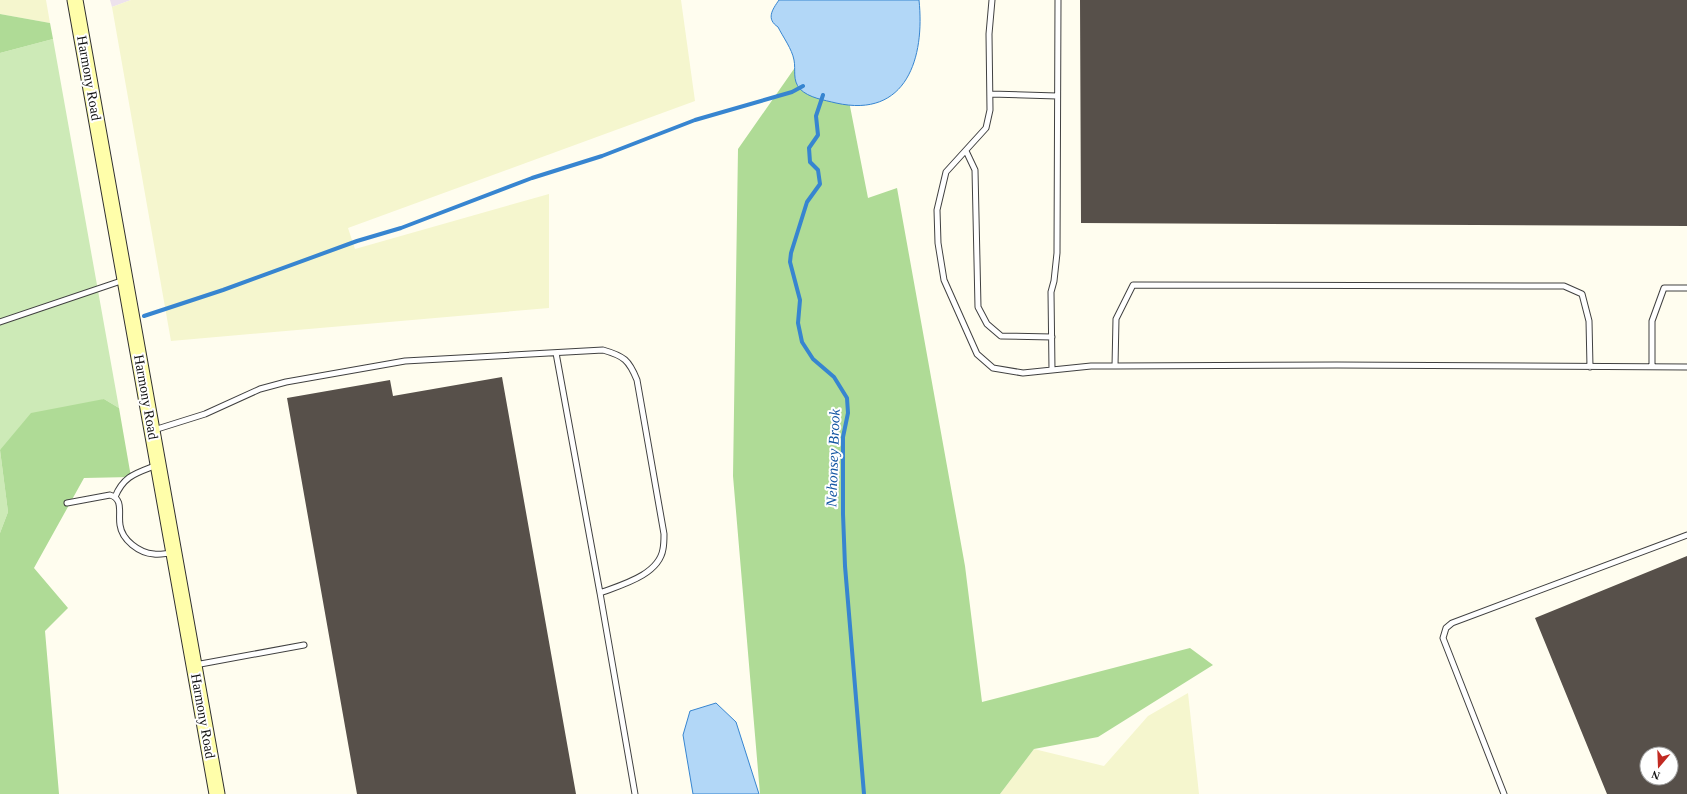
<svg xmlns="http://www.w3.org/2000/svg" width="1687" height="794" font-family="'Times New Roman',serif">
<style>
.industrial{fill:#ede2ed}
.farmland{fill:#f5f6ce}
.green{fill:#cdeab7}
.forest{fill:#afdb96}
.water{fill:#b2d7f7;stroke:#3785d0}
.lines{fill:none;stroke-linecap:round;stroke-linejoin:round}
.stream{stroke:#3785d0;stroke-width:4}
.building{fill:#57504a;fill-rule:evenodd}
.service-casing{stroke:#414141;stroke-width:7}
.secondary-casing{stroke:#303030;stroke-width:17}
.service{stroke:#fff;stroke-width:5}
.secondary{stroke:#fffeaa;stroke-width:15}
.labels{text-anchor:middle;dominant-baseline:central;stroke-width:4;stroke-linejoin:round;paint-order:stroke}
.street-label{font-size:14px;fill:#0e0e0e;stroke:#fff}
.water-label{font-size:15px;font-style:italic;fill:#1457a3;stroke:#fff}
</style>
<rect width="100%" height="100%" fill="#fffdef"/>
<path class="industrial" d="M110,0H131L112,7Z"/>
<path class="farmland" d="M0,0H46L50,23L0,14Z
M131,0H681L695,101L348,228L355,249L549,194V308L171,341L112,7Z
M1188,693L1199,794H1000L1034,749L1104,766L1148,716Z"/>
<path class="green" d="M53,39L119,408L104,399L0,450L8,512L0,533V53Z"/>
<path class="forest" d="M0,14L50,23L53,39L0,53Z
M810,46L847,91L868,198L897,188L965,566L982,702L1190,648L1213,665L1098,737L1034,749L1000,794H760L733,476L738,149Z
M104,399L119,408L131,477L84,478L34,568L68,608L45,631L59,794H0V533L8,512L0,450L31,413Z"/>
<path class="water" d="M779,0H919C925,57 907,119 836,103C824,100 809,98 800,89C792,80 796,70 794,60C792,49 783,37 778,27C766,19 772,10 779,0Z
M716,703L736,722L759,794H693L683,735L690,711Z"/>
<g class="lines">
<path class="stream" d="M823,95L816,116L818,135L809,148L810,162L818,170L820,184L807,202L791,253L790,262L800,300L798,323L802,342L813,359L834,377L847,398L848,413L843,437V514L845,566L864,794
M144,316L223,290L357,241L401,228L532,178L602,156L695,120L792,92L803,86"/>
</g>
<path class="building" d="M1080,0H1687V226L1081,223Z
M502,377L576,794H357L287,398L390,380L393,396Z
M1687,556V794H1607L1535,618ZM1647,754H1671V778H1647Z"/>
<g class="lines">
<g class="service-casing">
<path id="service" d="M992,0L989,34L990,110L986,128L946,172L937,210L938,243L944,280L977,354L993,368L1023,373L1091,366H1115L1337,365L1687,367
M990,94L1057,96
M966,151L975,170L978,307L987,324L1001,336L1052,337
M0,322L124,280
M556,353L600,593
M1115,366L1116,319L1133,285L1564,286L1582,294L1589,321L1590,367
M1652,367V321L1664,288H1687
M1052,370L1051,292L1054,281L1057,253L1058,0
M154,430L205,414L260,389L286,382L405,361L603,350C624,356 629,360 637,380L664,534C664,539 664,544 663,549C659,575 621,585 600,593L635,794
M115,497C124,475 137,473 157,465
M67,503L110,495C124,499 118,513 120,525C122,540 139,553 154,554C160,555 167,553 173,553
M195,665L304,645
M1504,794L1443,638L1446,628L1452,623L1687,535"/>
</g>
<g class="secondary-casing">
<path id="secondary" d="M75,0L217,794"/>
</g>
<use href="#service" class="service"/>
<use href="#secondary" class="secondary"/>
</g>
<g class="labels">
<g class="street-label">
<text transform="translate(89 78) rotate(80)">Harmony Road</text>
<text transform="translate(146 397) rotate(80)">Harmony Road</text>
<text transform="translate(203 716) rotate(80)">Harmony Road</text>
</g>
<g class="water-label">
<text transform="translate(833 458) rotate(-88)">Nehonsey Brook</text>
</g>
</g>
<g transform="translate(1659 766) rotate(199)"><circle r="19" fill="#ffffff" stroke="#9f9f9f"/>
<path d="M0-3L7 15L0 10L-7 15Z" fill="#c12a22"/>
<text y="-6" font-size="11" font-weight="bold" text-anchor="middle" fill="#0e0e0e">N</text>
</g>
</svg>
